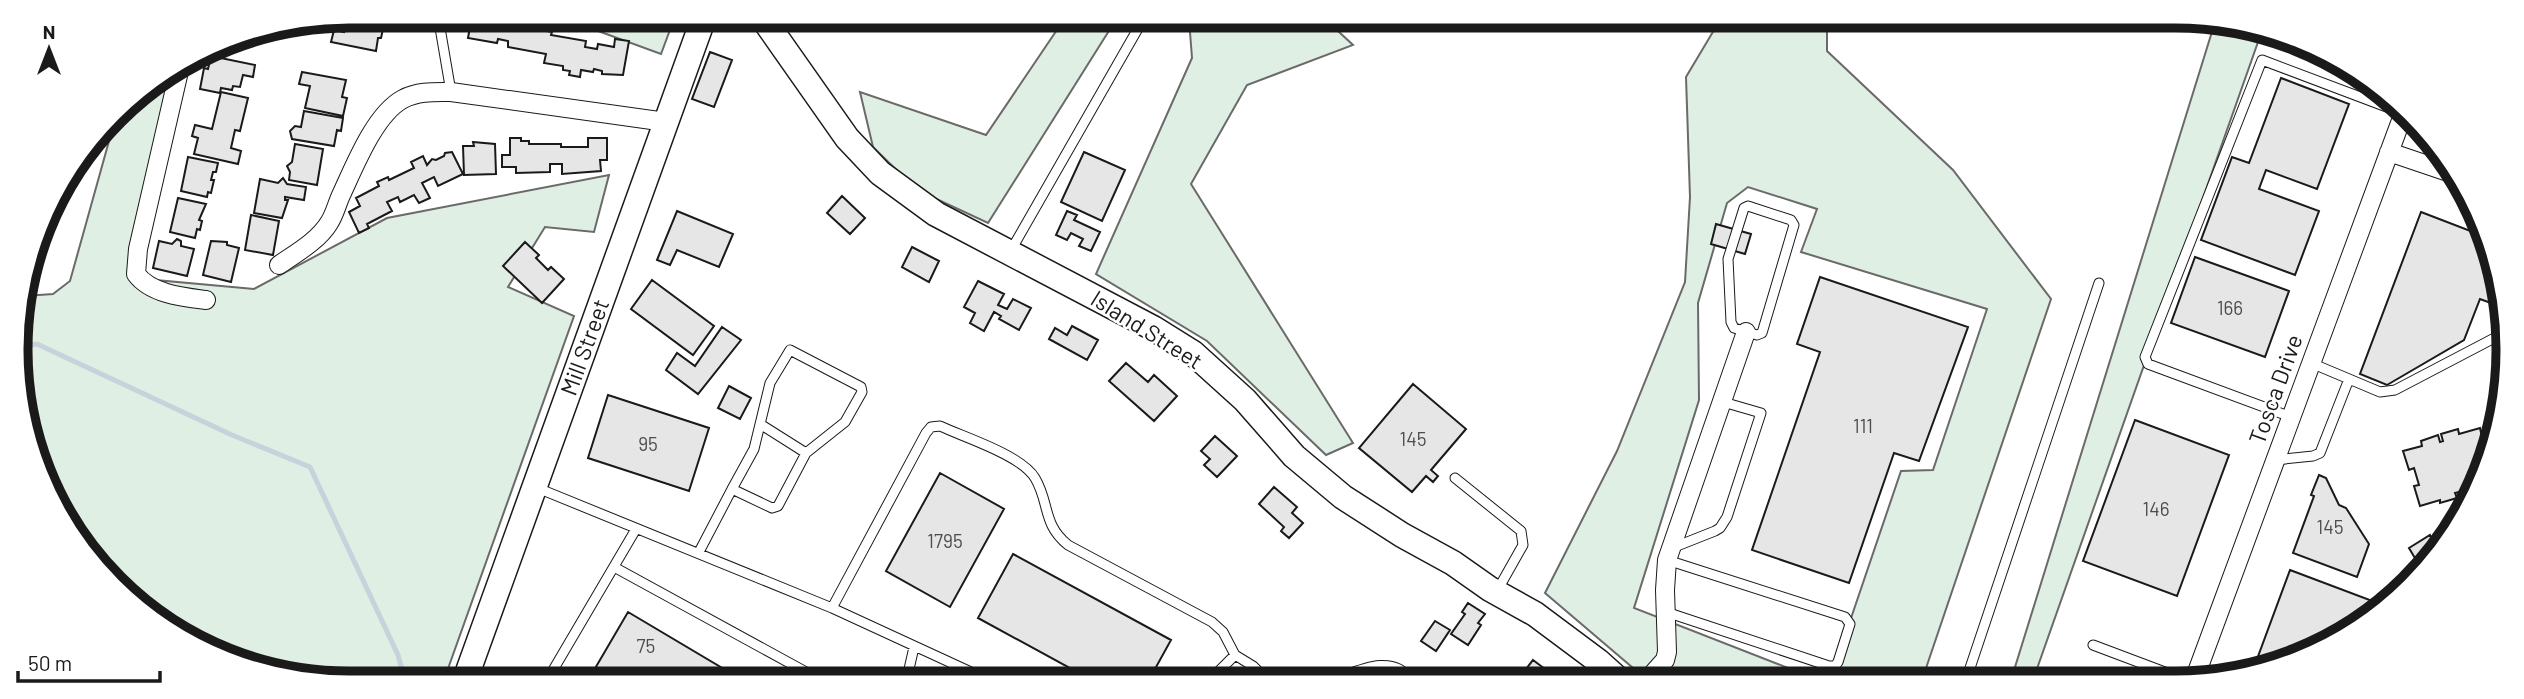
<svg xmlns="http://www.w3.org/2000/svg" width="2524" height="699" font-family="Barlow,sans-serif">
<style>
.green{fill:#e0efe3;stroke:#6a6a6a;stroke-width:2}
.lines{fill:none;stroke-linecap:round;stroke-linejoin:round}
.stream{stroke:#c6d2dc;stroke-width:5}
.building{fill:#e6e6e6;stroke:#1a1a1a;stroke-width:2}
.lane-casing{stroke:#1a1a1a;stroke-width:11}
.street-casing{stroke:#1a1a1a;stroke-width:20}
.secondary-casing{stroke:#1a1a1a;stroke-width:27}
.lane{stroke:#fff;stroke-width:9}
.street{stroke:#fff;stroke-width:18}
.secondary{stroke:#fff;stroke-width:24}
.labels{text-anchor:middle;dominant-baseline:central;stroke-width:5;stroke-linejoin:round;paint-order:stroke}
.number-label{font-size:19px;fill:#4d4d4d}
.street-label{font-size:23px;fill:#1a1a1a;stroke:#fff}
.rim{fill:none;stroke:#1a1a1a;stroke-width:9}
</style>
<rect width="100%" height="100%" fill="#fff"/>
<path class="green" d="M557,16L670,17L674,19L661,54Z
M1065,18H1117L988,223L917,190L873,147L860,92L986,135Z
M1189,19H1325L1353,45L1247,85L1191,184L1353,443L1326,455L1207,341L1096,274L1192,58Z
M1720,20L1827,21V51L1953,170L2051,299L1922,680H1830L1901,471L1933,470L1987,309L1801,252L1817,209L1748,187L1727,203L1698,303L1699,400L1634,608L1819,680L1646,679L1545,593L1617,451L1685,282L1690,197L1686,77Z
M2215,22H2239L2260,31L2258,42L2033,680H2011Z
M180,67L134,278L254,289L387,218L609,175L594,232L545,227L508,287L574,316L445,677H285L164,627L84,552L27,436L16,327L25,296L53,294L70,281L116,116L129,99Z"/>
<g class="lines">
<path class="stream" d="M18,347L37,344L232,435L310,467L398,655L404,677"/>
</g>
<path class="building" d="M347,16H386L381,38H378L376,51L331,42L334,30L344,32Z
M451,16H501V18L540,25V30L552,32L551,35L586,41L585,47L597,49L598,44L614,47L615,39L629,41L623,75L602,74V71L594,69L593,72L581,70L580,77L569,75L570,71L563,70V66L544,63L546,54L508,47V41L498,39L497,43L468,38L470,27L450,23Z
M710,52L732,60L714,107L692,99Z
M211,56L255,65L253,77L243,75L240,87L233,86L232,90L221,88L220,93L200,89L204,68L208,69Z
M302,72L346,80L342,97L347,98L343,116L305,108L310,86L299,84Z
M2281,78L2349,104L2317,189L2266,170L2259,189L2319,211L2295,275L2201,240L2232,157L2249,163Z
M221,92L248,98L240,131L235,130L231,148L241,151L238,164L194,154L198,138L192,136L195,125L212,129Z
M304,111L343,118L341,131L337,130L334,146L292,139L290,131L295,126L301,127Z
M510,138H521V141H529V144H561V147H588V138H607V160H600L601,171L562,174V164H550V172L516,173V167H502V155H510Z
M473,142L495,144L496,174L464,175L463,146H474Z
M295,144L323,149L317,185L289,180L290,172L287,166L292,162Z
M452,152L463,174L438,186L434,177L422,183L430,198L419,203L414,195L400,202L398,197L387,202L392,211L367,224L369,228L359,233L349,212L360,206L356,198L379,186L377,182L388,177L389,180L414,168L411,162L423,156L427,165L432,159L436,160L444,156L445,153Z
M1084,152L1125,170L1102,221L1061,202Z
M188,157L218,163L216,172H213L211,180H214L211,193L208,192L207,197L181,191Z
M283,178L287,184L306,187L304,200L285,197V200H288L282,218L254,213L260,179L278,183Z
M842,196L865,218L850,234L827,213Z
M178,198L206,204L199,220L202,221L200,230L197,229L195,238L170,232Z
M677,211L733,234L719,267L677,250L670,265L657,260Z
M1067,211L1077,215L1074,220L1100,232L1091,251L1079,246L1083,239L1071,233L1067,240L1056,235Z
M2421,212L2481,235L2502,284V307L2480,299L2464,340L2387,385L2360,374Z
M251,215L279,221L273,255L245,250Z
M1716,224L1751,234L1745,254L1711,244Z
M177,239L181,241V246L194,249L187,276L153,268L159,241L172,244Z
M211,241L227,242V245L239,248L231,282L203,275Z
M525,242L539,255L536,258L548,270L551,267L564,279L542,303L503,266Z
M912,247L939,261L929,282L902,267Z
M2195,257L2289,291L2265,357L2171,323Z
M1820,277L1968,327L1919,461L1894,453L1849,583L1752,550L1820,352L1797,344Z
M652,280L714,326L693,355L631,309Z
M978,281L1004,294L998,305L1007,309L1013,299L1031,308L1019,330L999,319L1001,316L994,312L984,331L970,323L975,313L964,307Z
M1072,326L1098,340L1087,360L1049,339L1055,328L1067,335Z
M722,327L741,340L698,394L666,370L677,353L695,366Z
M1126,363L1148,382L1154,375L1177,396L1154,421L1109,381Z
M1413,384L1466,429L1431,470L1438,476L1433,482L1426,476L1412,492L1359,448Z
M729,386L751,398L740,419L718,408Z
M608,395L709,428L689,491L588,458Z
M2135,420L2229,455L2177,596L2083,561Z
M2480,428L2487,460L2478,486L2474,487L2475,493L2461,497L2459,492L2455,493L2457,498L2440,503V500L2420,506L2414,486L2419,485L2414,468L2409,470L2403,451L2422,446L2421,441L2438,435L2440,442L2443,441L2441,434L2458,429L2459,434Z
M1215,436L1237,456L1217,477L1204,465L1210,459L1201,451Z
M940,473L1004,509L950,607L886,571Z
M2319,475L2326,478L2339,505L2346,508L2369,544L2357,577L2293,553L2314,496L2311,495Z
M1274,487L1297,507L1292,513L1303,523L1289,538L1281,531L1284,527L1259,504Z
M2430,535L2437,548L2422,570L2409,548Z
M1013,554L1171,640L1150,678H1088L978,618Z
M2290,570L2383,605L2322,649L2253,670Z
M1468,603L1485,614L1478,623L1481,625L1468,645L1451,634L1465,614L1462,612Z
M628,612L739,678L590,677Z
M1435,621L1450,630L1436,651L1421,641Z
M1533,660L1557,678L1556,679H1523L1520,677Z"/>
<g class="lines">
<g class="lane-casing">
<path id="lane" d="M438,16L451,92
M2288,42L2320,56
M1748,206L1791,220L1794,225L1762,333L1757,335L1734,328L1731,322L1728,259L1744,208Z
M1010,252L1144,18
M2311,363L2380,392L2395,390L2502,334
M2291,417L2148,364L2145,357L2262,60L2400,112
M760,424L806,453
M2275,460L2313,456L2320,453L2349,379
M1455,478L1521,531L1523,545L1497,591
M535,487L832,608L984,678
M1672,548L1715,531L1720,528L1727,517L1761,413L1723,402
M699,552L732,489L772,508L778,506L806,453L845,422L862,392L861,387L790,350L770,383L754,449L732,489
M614,567L817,678
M832,608L926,433L931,427L940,426C966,438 1021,455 1035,478C1050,503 1042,524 1068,545L1212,622L1223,632L1235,655L1253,666L1266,679
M1666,612L1829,666H1835L1838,662L1850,624L1845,617L1667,560
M2093,645L2186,680
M549,677L636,529
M907,678L914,647
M1211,679L1235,655
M1335,679C1358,671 1392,653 1410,679
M1966,680L2099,283"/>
</g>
<g class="street-casing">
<path id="street" d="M180,67L138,249L136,274C151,294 182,297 206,300
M2389,152L2457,175
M279,265C296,253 318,241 329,223C335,214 337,203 342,193C355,165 375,114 403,99C418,91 435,92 451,92L666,122
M1648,679L1665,660L1667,652L1665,590L1667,560L1746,332
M2194,680L2403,115"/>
</g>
<g class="secondary-casing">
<path id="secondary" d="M762,17L847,138L880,173L936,214L1153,328L1193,353L1245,400L1294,456L1343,497L1402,535L1453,563L1490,589L1535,614L1598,661L1618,679
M466,677L704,17"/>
</g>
<use href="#lane" class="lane"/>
<use href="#street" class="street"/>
<use href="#secondary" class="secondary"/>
</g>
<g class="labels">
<g class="number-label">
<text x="2230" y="307">166</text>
<text x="1863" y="425">111</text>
<text x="1413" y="438">145</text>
<text x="648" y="443">95</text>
<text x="2156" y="508">146</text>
<text x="2330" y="526">145</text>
<text x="945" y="540">1795</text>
<text x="646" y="645">75</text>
</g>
<g class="street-label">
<text transform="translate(1147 329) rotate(32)">Island Street</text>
<text transform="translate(584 347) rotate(-70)">Mill Street</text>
<text transform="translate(2275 389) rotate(-70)">Tosca Drive</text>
</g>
</g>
<path d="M0 0H2524V699H0ZM349 28H2175A321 321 0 0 1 2496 349V350A321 321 0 0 1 2175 671H349A321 321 0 0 1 28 350V349A321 321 0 0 1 349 28Z" fill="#fff" fill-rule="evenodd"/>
<path class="rim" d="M349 28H2175A321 321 0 0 1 2496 349V350A321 321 0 0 1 2175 671H349A321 321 0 0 1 28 350V349A321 321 0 0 1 349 28Z"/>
<g transform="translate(49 49)" stroke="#ffffff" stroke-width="5" paint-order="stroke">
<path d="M0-5L12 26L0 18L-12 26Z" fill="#1a1a1a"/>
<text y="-10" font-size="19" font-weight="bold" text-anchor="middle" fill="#1a1a1a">N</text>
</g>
<path d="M18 671v10h142v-10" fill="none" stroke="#1a1a1a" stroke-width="3.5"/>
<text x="28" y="671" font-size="21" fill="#1a1a1a" stroke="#ffffff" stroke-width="5" paint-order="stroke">50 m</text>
</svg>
